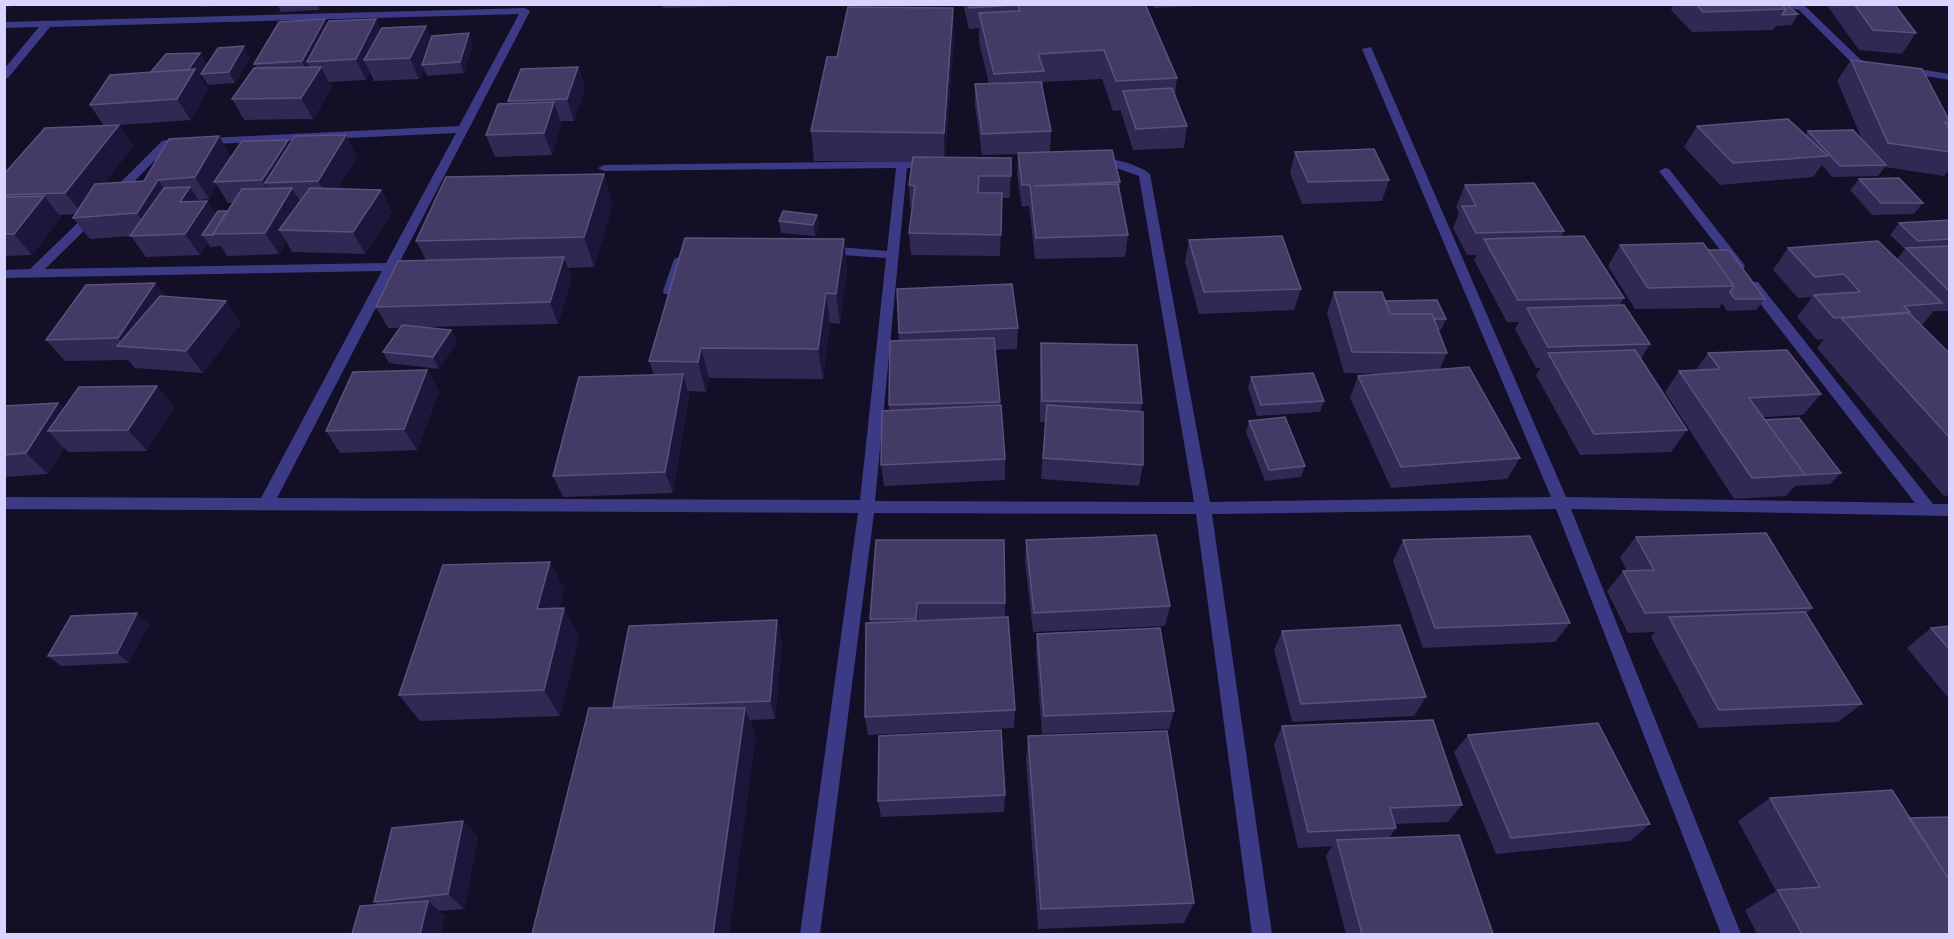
<svg xmlns="http://www.w3.org/2000/svg" width="1954" height="939" font-family="Poppins,sans-serif">
<style>
.lines{fill:none;stroke-linecap:round;stroke-linejoin:round}
.street{fill:#3d3a85;fill-rule:evenodd}
.primary{fill:#c25bff;fill-rule:evenodd}
.wall{fill:#312854;fill-rule:evenodd}
.shaded-wall{fill:#1d163a}
.building{fill:#433a66;stroke:#5a527e;stroke-width:1.5}
</style>
<rect width="100%" height="100%" fill="#130f26"/>
<g class="lines">
<path class="street" d="M1771,4L1805,6L1861,60L1877,65L1872,68L1854,65L1799,10Z
M525,8L530,11L277,498L860,500L886,258L827,254L821,250L827,246L887,251L896,168L604,171L598,168L604,165L932,161L936,162V166L907,168L875,501L1194,502L1139,176L1108,165L1093,164L1091,162C1102,153 1140,165 1150,174L1210,502L1551,497L1362,49L1371,47L1566,497L1915,503L1748,288L1747,285L1748,282H1758L1933,504H1950V516L1571,509L1741,934H1721L1556,509L1212,514L1272,934H1252L1196,514L874,513L820,934H800L858,513L4,509V497L261,498L382,271L4,278V270L30,269L89,212L93,211L99,215L97,218L45,269L386,263L456,133L169,146L117,199L113,200L107,196L162,141L166,140L459,126L519,14L50,27L8,78L4,79V69L39,27L4,28V22Z
M1905,67L1950,74V80L1901,72V68Z
M1665,168L1669,169L1743,263L1745,266L1743,269H1735L1659,171Z
M697,251L701,252L703,255L684,264L674,294H664L663,291L674,259Z"/>
<path class="primary" d="M1945,4H1950V8Z"/>
</g>
<path class="wall" d="M199,4H242L201,7Z
M277,4H322L319,10L281,12Z
M662,4H747L746,6L663,8Z
M963,4H1145L1177,78L1175,95L1187,126L1184,148L1133,150L1121,112V110L1113,111L1102,79L1043,82V89L1051,131L1050,152L1120,182L1119,189L1128,235L1125,257L1035,259L1029,206L1022,207L1017,175L1018,154L982,155L975,105V84H989L979,42V28L969,29Z
M1153,4H1244L1154,8Z
M1674,4H1786L1798,14L1792,25L1776,26L1773,30L1692,32L1671,10Z
M1830,4H1894L1916,33L1902,54L1859,50L1828,7Z
M953,8L954,36L945,157L1011,158L1010,198H1002L1000,256L911,255L909,233L912,207H910L909,185L912,162L814,161L811,131L837,57Z
M325,19L327,25L376,19L381,30L426,26L431,38L473,44L464,73L427,76L424,69L419,79L374,81L370,72L366,80L329,82L332,88L313,119L244,120L232,99L257,68L254,64Z
M250,57L235,83L208,85L201,74Z
M1851,60L1950,122L1947,127L1950,132V169L1944,176L1885,167L1878,176L1832,177L1822,165L1813,177L1720,185L1684,147L1697,126L1805,135L1808,131L1862,139L1837,81Z
M207,64L199,75L208,90L191,120L119,125L133,146L105,183L144,181L231,157L288,140L290,144L357,157L338,189L381,190L392,212L365,254L292,252L286,241L279,254L227,256L221,246L210,247L208,243L200,255L146,257L131,236L90,239L73,218L75,214L60,215L61,217L32,255L4,256V174L104,126L90,105L151,72ZM217,185L228,203H233L227,211L216,215L207,201H199L198,200L209,199Z
M578,67L585,88L574,121H561V123L552,155L495,157L486,135L509,103L508,101Z
M1295,152L1389,180L1382,201L1302,204L1290,173Z
M1859,179L1923,203L1914,214L1872,215L1850,190Z
M1465,185L1564,231L1561,237L1624,298L1620,305L1650,344L1641,359L1687,430L1671,452L1580,455L1536,375L1540,368H1536L1515,329L1519,322H1507L1474,260L1477,255H1467L1453,228L1459,213L1456,207Z
M613,204L594,267L568,268L572,279L558,324L424,327L451,330L457,342L439,369L389,363L383,352L400,328H388L376,307L426,260L416,241Z
M817,215L819,226L815,236L781,233L779,221Z
M1950,220V311H1934L1922,325H1921L1950,354V495L1944,496L1817,348L1824,339L1817,340L1797,317L1812,297L1798,298L1773,270L1788,248L1897,259L1905,249L1890,235L1899,223Z
M844,239L847,269L840,324L830,323L823,379L709,378L706,392L688,391L689,396L673,493L563,497L553,476L654,375L649,361Z
M1189,240L1301,289L1294,310L1199,314L1185,262Z
M1620,245L1708,250L1765,299L1756,310L1727,311L1722,303L1719,308L1635,309L1608,266Z
M155,283L166,297L226,301L241,323L203,373L135,368L128,360L65,361L46,340Z
M1334,292L1385,301L1446,319L1441,330H1438L1447,353L1439,370L1520,458L1507,479L1391,488L1350,398L1358,376L1389,374L1344,373L1327,313Z
M1018,328L1017,349L995,350L1005,459V480L884,486L881,465L889,410V405L899,341V333Z
M1041,343L1142,403L1141,412L1143,465L1139,486L1041,479L1045,422H1040V365Z
M1708,353L1821,394L1803,415L1763,417L1765,420L1841,473L1830,484L1795,486L1786,496L1734,499L1665,392L1679,371L1696,370Z
M427,370L439,392L417,450L340,453L326,431Z
M1251,377L1324,401L1320,412L1257,416L1248,388Z
M157,386L174,407L147,451L69,452L64,448L48,474L4,477V406L58,403L64,409Z
M1249,421L1305,466L1301,477L1265,481L1246,432Z
M1636,537L1812,608L1806,614L1862,704L1838,722L1699,728L1651,637L1655,632L1628,633L1607,591L1623,571H1627L1620,557Z
M876,540L1005,603V617L1015,710L1014,728L868,735L865,717L870,619Z
M1026,540L1170,606L1165,626L1033,632L1025,561Z
M1403,540L1570,623L1555,642L1423,648L1393,561Z
M550,562L564,589L559,608L579,635L560,716L420,721L399,695Z
M149,624L129,663L61,666L48,656Z
M1950,626V700L1907,648L1931,628Z
M1282,631L1426,697L1414,716L1292,722L1274,650Z
M1037,634L1174,711L1169,729L1042,734L1036,653Z
M782,640L775,719L750,720L756,738L614,708L613,707Z
M1282,726L1462,805L1448,822L1395,824L1396,828L1389,838L1493,934H1346L1326,856L1332,846L1298,848L1274,744Z
M1468,735L1650,824L1630,841L1496,854L1454,752Z
M1028,736L1194,903L1184,923L1038,929L1026,760Z
M1005,795L1004,812L881,817L878,801Z
M1770,798L1909,818L1950,934H1757L1745,910L1776,891L1738,821Z
M463,821L478,837L464,909L439,911L445,916L440,934H352L378,905L374,902Z"/>
<path class="shaded-wall" d="M4,4H14L4,13Z
M316,4H322L319,10Z
M953,8L954,36L944,163V133Z
M325,19L335,40L307,62L315,77L321,67L332,88L313,119L301,98L312,81L302,61Z
M376,19L385,39L364,60L370,72L366,80L356,59Z
M426,26L435,47L422,65L424,69L419,79L410,58Z
M469,33L473,44L464,73L460,62Z
M244,46L250,57L235,83L229,72Z
M200,53L207,64L199,75L208,90L191,120L177,99L187,71Z
M578,67L585,88L574,121L567,99Z
M554,102L561,123L552,155L544,133Z
M119,125L133,146L82,214L65,193Z
M346,135L357,157L330,203L318,181Z
M219,136L232,158L214,182L217,185L209,199L195,177Z
M288,140L299,161L265,183L276,201L275,202L262,180Z
M604,174L613,204L594,267L584,237Z
M158,180L173,202L153,235L137,213Z
M190,187L203,207L207,201L221,222L202,235L208,243L200,255L185,234L180,202Z
M292,188L305,209L279,230L286,241L279,254L265,233Z
M381,190L392,212L365,254L353,232Z
M44,196L61,217L32,255L14,234Z
M817,215L819,226L815,236L813,225Z
M844,239L847,269L840,324L836,294Z
M564,257L572,279L558,324L550,302Z
M155,283L172,305L125,347L118,338Z
M826,293L830,323L823,379L818,349Z
M226,301L241,323L203,373L186,351Z
M451,330L457,342L439,369L433,357Z
M701,348L709,378L706,392L698,362Z
M427,370L439,392L417,450L404,429Z
M683,374L689,396L673,493L665,472Z
M157,386L174,407L147,451L128,430Z
M58,403L78,424L48,431L64,448L48,474L26,453Z
M550,562L564,589L552,636L537,609Z
M917,603L918,623L917,638L916,619Z
M564,608L579,635L560,716L544,690Z
M137,613L149,624L129,663L117,653Z
M777,620L782,640L775,719L770,701Z
M745,708L756,738L729,934H713Z
M463,821L478,837L464,909L448,894Z
M428,901L445,916L440,934H420Z"/>
<path class="building" d="M968,4H1029L969,8Z
M1029,4H1145L1177,78L1116,81L1104,50L1038,54L1044,71L994,74L979,13L1020,11L1018,5Z
M1696,4H1780L1786,9L1703,12Z
M1780,4H1786L1798,14L1782,15L1786,9Z
M1854,4H1894L1916,33L1873,30Z
M848,7L953,8L944,133L811,131L827,57H837Z
M325,19L302,61L254,64L279,22Z
M376,19L356,59L307,62L329,21Z
M426,26L410,58L364,60L382,28Z
M469,33L460,62L422,65L432,36Z
M244,46L229,72L201,74L218,48Z
M200,53L188,70L151,72L166,54Z
M1851,60L1922,69L1950,122V123L1945,122L1950,132V152L1888,143Z
M321,67L301,98L232,99L254,68Z
M578,67L567,99L508,101L521,69Z
M195,69L177,99L90,105L110,75Z
M1041,82L1051,131L982,134L975,84Z
M1172,88L1187,126L1136,129L1123,91Z
M554,102L544,133L486,135L498,104Z
M1788,119L1828,156L1733,163L1697,126Z
M119,125L65,193L4,195V174L45,128Z
M1853,130L1886,165L1840,166L1808,131Z
M346,135L318,181L265,183L295,136Z
M219,136L195,177L158,180L137,213L73,218L95,184L144,181L169,139Z
M288,140L262,180L214,182L242,141Z
M1374,149L1389,180L1308,182L1295,152Z
M1112,150L1120,182L1034,186L1118,184L1128,235L1036,238L1030,185H1022L1018,153Z
M913,157L1011,158V176H979L978,193H1002L1001,235L909,233L915,186L909,185Z
M604,174L584,237L416,241L446,177Z
M1899,178L1923,203H1881L1859,179Z
M1534,183L1564,231L1476,233L1462,206H1476L1465,185Z
M190,187L180,202L207,201L185,234L130,236L164,188Z
M292,188L265,233L213,234L242,189Z
M310,188L381,190L353,232L279,230Z
M44,196L14,234H4V197Z
M218,211H227L213,234V235H202Z
M783,211L817,215L813,225L779,221Z
M1950,220V239L1918,241L1899,223Z
M1282,236L1301,289L1204,292L1189,240Z
M1584,236L1624,298L1518,300L1484,239Z
M685,238L844,239L836,294L826,293L818,349L701,348L698,362L649,361Z
M1878,241L1942,303L1904,306L1910,312L1834,318L1814,295L1860,292L1844,274L1815,277L1788,248Z
M1703,243L1734,286L1648,288L1620,245Z
M1950,246V290H1948L1906,248Z
M1708,250H1729L1765,299H1735L1730,292L1734,286Z
M564,257L550,302L376,307L398,261Z
M155,283L118,338L46,340L86,285Z
M1012,284L1018,328L899,333L897,289Z
M1334,292H1382L1390,314H1432L1447,353L1352,352Z
M160,296L226,301L186,351L117,346Z
M1437,300L1446,319H1434L1432,314H1390L1385,301Z
M1624,305L1650,344L1548,347L1527,308Z
M1909,313L1950,354V438L1841,318Z
M402,325L451,330L433,357L383,352Z
M994,338L1000,402L889,405L890,341Z
M1041,343L1137,345L1142,403L1042,401Z
M1635,350L1687,430L1594,434L1548,353Z
M1787,350L1821,394L1749,398L1805,475L1752,478L1679,371L1720,369L1708,353Z
M1469,367L1520,458L1401,467L1358,376Z
M427,370L404,429L326,431L353,372Z
M1313,373L1324,401L1261,405L1251,377Z
M683,374L665,472L553,476L579,377Z
M157,386L128,430L48,431L79,387Z
M58,403L26,453L4,455V406Z
M1001,405L1005,459L881,465L882,411Z
M1047,405L1143,412V465L1043,458Z
M1285,417L1305,466L1269,470L1249,421Z
M1799,418L1841,473L1805,475L1765,420Z
M1766,533L1812,608L1645,613L1623,571L1654,570L1636,537Z
M1156,535L1170,606L1034,613L1026,540Z
M1530,536L1570,623L1435,628L1403,540Z
M876,540H1004L1005,603H917L916,619H870Z
M550,562L537,609L564,608L544,690L399,695L443,565Z
M1805,612L1862,704L1719,710L1669,617Z
M137,613L117,653L48,656L71,616Z
M1008,617L1015,710L865,717L866,623Z
M777,620L770,701L613,707L629,626Z
M1400,625L1426,697L1301,704L1282,631Z
M1950,626V650L1931,628Z
M1160,628L1174,711L1044,716L1037,634Z
M589,708H745L713,934H532Z
M1433,720L1462,805L1390,808L1396,828L1308,832L1282,726Z
M1598,723L1650,824L1511,838L1468,735Z
M1001,730L1005,795L878,801L879,736Z
M1167,731L1194,903L1041,909L1028,736Z
M1892,790L1950,881V934H1802L1778,890L1820,887L1770,798Z
M1950,817V881L1909,818Z
M463,821L448,894L374,902L392,828Z
M1459,835L1493,934H1362L1337,840Z
M428,901L420,934H352L360,906Z"/>
<rect width="1954" height="939" fill="none" stroke="#d9d4ff" stroke-width="12"/>
</svg>
